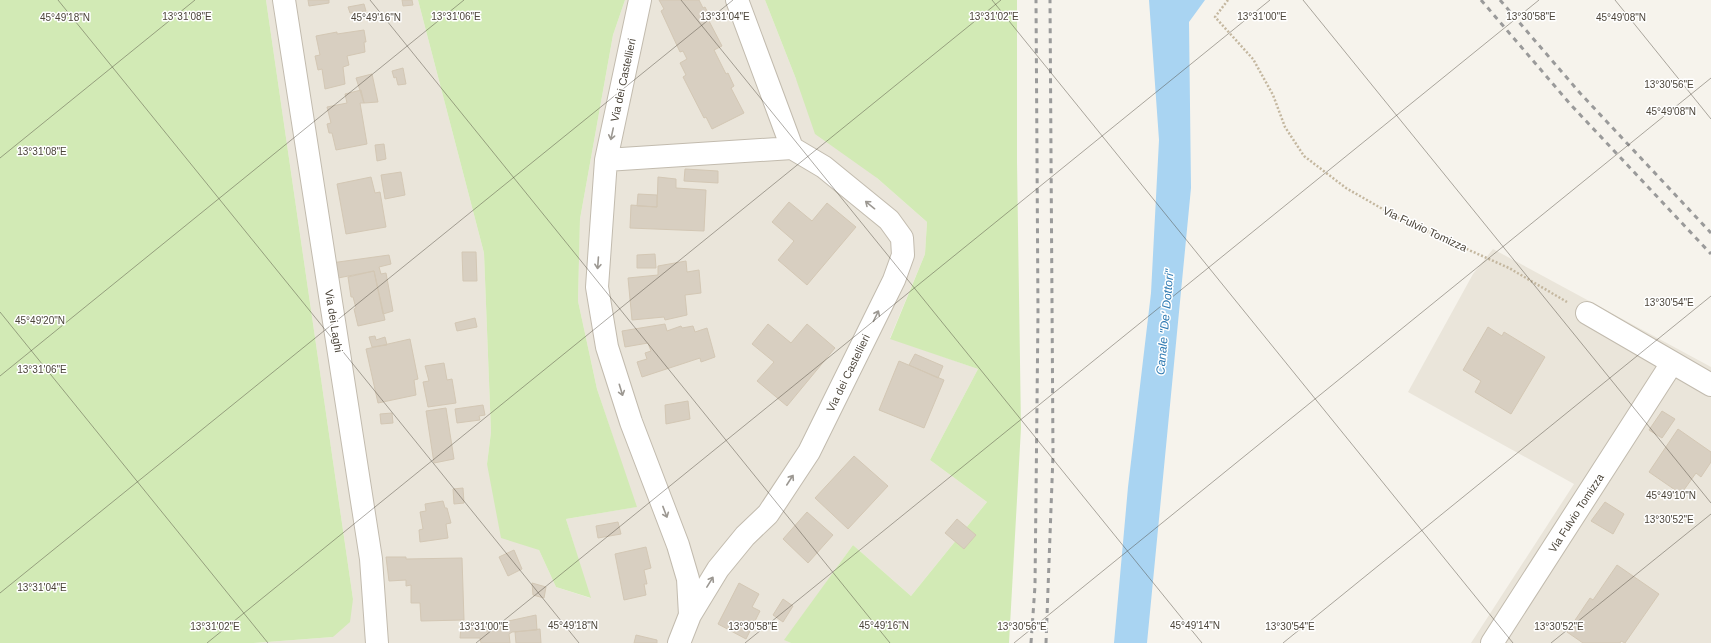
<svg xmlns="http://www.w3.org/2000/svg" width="1711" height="643" font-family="Arial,sans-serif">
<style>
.residential{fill:#eae5da}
.green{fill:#d2eab5}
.water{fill:#a9d4f2}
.building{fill:#d8cfc1;stroke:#d3c7b4}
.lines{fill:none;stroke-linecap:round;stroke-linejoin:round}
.street-casing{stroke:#c2bbae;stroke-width:24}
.path{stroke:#c4b79f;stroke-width:2.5;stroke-dasharray:2 2;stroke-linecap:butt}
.street{stroke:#fff;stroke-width:22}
.rail{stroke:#9a9a9a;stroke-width:3;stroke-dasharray:5 5;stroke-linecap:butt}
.oneway{stroke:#9c9892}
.ticks{fill:none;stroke:#4b4439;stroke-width:1;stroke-opacity:0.45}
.labels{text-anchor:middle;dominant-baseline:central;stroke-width:3;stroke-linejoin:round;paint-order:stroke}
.street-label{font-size:11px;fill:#4b4439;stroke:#fff}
.water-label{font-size:12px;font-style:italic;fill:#2e7ab2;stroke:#fff}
.ticks-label{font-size:10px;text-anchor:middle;fill:#4b4439;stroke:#fff;stroke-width:3;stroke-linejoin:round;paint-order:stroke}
</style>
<rect width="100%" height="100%" fill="#f6f3ec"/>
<path class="residential" d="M266,0H418L484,253L491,432L487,464L539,550L556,587L590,598L566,519L636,507L597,389L578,301L580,219L613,35L625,0H765L796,79L877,178L927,222L925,254L890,338L978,369L930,460L987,502L911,596L853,545L785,640L791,643H254L333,637L353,599Z
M1493,249L1711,367V643H1471L1574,484L1408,392L1473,274Z"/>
<path class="green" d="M0,0H266L353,599L350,622L333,637L254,643H0Z
M418,0H625L613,35L580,219L578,301L597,389L637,507L566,519L591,598L556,587L539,550L501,538L487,464L491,432L484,253Z
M765,0H1017V162L1021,428L1009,643H791L784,640L853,545L911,596L987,502L930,460L978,369L890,339L925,254L927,222L877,178L815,134L796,79Z"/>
<path class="water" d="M1149,0H1205L1189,22L1191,188L1147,643H1114L1128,487L1151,293L1159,140Z"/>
<path class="building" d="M308,0H329V3L309,6Z
M402,0H412L413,5L403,6Z
M659,0H699L703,8L705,7L711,19L709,21L722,46L714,50L726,74L728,73L734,86L731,88L744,113L712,129L706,117L704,118L683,77L686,75L680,63L687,59L683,51L680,52L661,11L664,9Z
M364,4L366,11L350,13L348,7Z
M364,30L366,42H364L365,52L347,56L349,65L343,67L345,84L325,89L322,69L318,70L315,56L320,55L316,36L337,32V34Z
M403,68L406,84L398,85L396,77L394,78L392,71Z
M372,74L378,102L364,103L356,78Z
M361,90L364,103H360L367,144L336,150L332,133H329L327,124L331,123L327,107L347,103L345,94Z
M384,144L386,159L377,161L375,145Z
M685,169L718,171V183L684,181Z
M401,172L405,195L385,199L381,175Z
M371,177L375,193L380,192L386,227L346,234L337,184Z
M658,177L676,179V188L706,190L704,231L630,228L631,205L657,207Z
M638,194L657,195V207L637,206Z
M789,202L812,221L827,203L856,227L807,285L778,260L794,241L772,222Z
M462,252H476L477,281H463Z
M655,254L656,268H637V255Z
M389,255L391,264L379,267L381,274L386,273L393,311L383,314L374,271L333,279L331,263Z
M686,261L687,272L699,270L701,293L685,295L687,315L665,320L664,317L632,320L628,278L658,275V266Z
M374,271L385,320L358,326L354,309L356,308L353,297H351L348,277Z
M475,318L477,327L457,331L455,323Z
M665,324L667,331L681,326L682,328L693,326L695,332L707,328L715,357L701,362L700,358L642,377L637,362L647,359L645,353L651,351L648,343L625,347L622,331Z
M768,324L791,343L807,324L835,348L787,406L757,381L774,362L752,344Z
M1488,327L1502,336L1504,332L1545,357L1511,414L1475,392L1481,381L1463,370Z
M375,336L376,340L385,337L387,345L372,347L369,337Z
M410,339L418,379L414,380L416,395L378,403L366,349Z
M915,354L943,366L938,378L909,365Z
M899,361L944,380L924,428L879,410Z
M444,363L447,380L452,379L456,403L428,407L423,382L429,381L425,366Z
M688,401L690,419L666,424L665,405Z
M483,405L485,415L479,416L480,420L457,423L455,409Z
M446,408L454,459L434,463L426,411Z
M1662,411L1675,419L1662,438L1649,430Z
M392,413L393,423L381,424L380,414Z
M1678,429L1711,452V462L1701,477L1696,473L1681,494L1649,472Z
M854,456L888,486L848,529L815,498Z
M463,488L464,503L454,504L453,489Z
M443,501L445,508H447L451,523L446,524L448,538L420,542L419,530L423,529L420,512L426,511L425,504Z
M1605,502L1624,514L1613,534L1591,521Z
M807,512L833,535L808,563L783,539Z
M957,519L976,535L964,549L945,533Z
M618,522L621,534L598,538L596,526Z
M646,547L651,568L644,570L647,584H644L646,595L624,600L615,554Z
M514,550L522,569L508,576L499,557Z
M386,557H406V559L462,558L464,620L421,621L420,603H411V585L406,586V580L389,581Z
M1617,565L1659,594L1625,643L1621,641L1620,643H1583L1567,632L1590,598L1593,600Z
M532,583L546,587L544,598L533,595Z
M739,583L759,594L752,607L760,611L746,639L718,624Z
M783,599L793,606L783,622L773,615Z
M536,615L537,630L512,632L509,634L510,643H481L480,638H460L461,627H481Z
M540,629L541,643H516L515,632Z
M636,635L657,640V643H634Z"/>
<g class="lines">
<g class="street-casing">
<path id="street" d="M284,0L371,559L377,643
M640,0L606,160L597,287L607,347L631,422L678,545L688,579L690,615
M606,160L792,148
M1587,313L1711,385
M679,643L690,615L718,569L745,536L768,514L809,452L894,280L903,255L902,238L889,220L824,167L792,148L737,0
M1492,643L1672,363"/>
</g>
<path class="path" d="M1228,0L1215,17L1253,59L1273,95L1285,127L1304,156L1346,188L1400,219L1509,268L1567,302"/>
<use href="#street" class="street"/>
<path class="rail" d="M1481,0L1571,105L1711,254
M1500,0L1580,93L1711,233
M1031,643L1035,586L1038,313L1036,0
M1046,643L1053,455L1050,0"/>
</g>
<defs><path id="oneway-shaft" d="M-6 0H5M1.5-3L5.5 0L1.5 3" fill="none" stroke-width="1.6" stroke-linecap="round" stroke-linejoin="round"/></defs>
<g class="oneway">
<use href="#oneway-shaft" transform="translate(612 134) rotate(102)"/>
<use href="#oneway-shaft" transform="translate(870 205) rotate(-141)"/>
<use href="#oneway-shaft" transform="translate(598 263) rotate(94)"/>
<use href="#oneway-shaft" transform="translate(876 316) rotate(-64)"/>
<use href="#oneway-shaft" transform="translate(621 390) rotate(73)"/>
<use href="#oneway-shaft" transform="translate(790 480) rotate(-57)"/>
<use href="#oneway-shaft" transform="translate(665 512) rotate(69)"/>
<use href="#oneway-shaft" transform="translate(710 582) rotate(-58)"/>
</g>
<path class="ticks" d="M58,0L579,643M370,0L890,643M681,0L1202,643M992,0L1513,643M1303,0L1711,503M1615,0L1711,119M0,158L195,0M0,312L268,643M0,376L464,0M0,593L733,0M207,643L1001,0M476,643L1270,0M745,643L1539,0M1014,643L1711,78M1283,643L1711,296M1551,643L1711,514"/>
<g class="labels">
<g class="street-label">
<text transform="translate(623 80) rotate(-78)">Via dei Castellieri</text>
<text transform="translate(1425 229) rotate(25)">Via Fulvio Tomizza</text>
<text transform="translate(334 321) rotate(81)">Via dei Laghi</text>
<text transform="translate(848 373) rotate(-64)">Via dei Castellieri</text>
<text transform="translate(1576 513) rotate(-57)">Via Fulvio Tomizza</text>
</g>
<g class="water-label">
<text transform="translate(1165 322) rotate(-85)">Canale "De' Dottori"</text>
</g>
</g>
<g class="ticks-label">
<text x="187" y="20">13°31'08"E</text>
<text x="456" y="20">13°31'06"E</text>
<text x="725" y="20">13°31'04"E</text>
<text x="994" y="20">13°31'02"E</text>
<text x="1262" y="20">13°31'00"E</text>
<text x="1531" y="20">13°30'58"E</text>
<text x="1621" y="21">45°49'08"N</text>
<text x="65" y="21">45°49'18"N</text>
<text x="376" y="21">45°49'16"N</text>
<text x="1669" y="88">13°30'56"E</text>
<text x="1671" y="115">45°49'08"N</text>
<text x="42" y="155">13°31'08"E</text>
<text x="1669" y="306">13°30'54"E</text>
<text x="40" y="324">45°49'20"N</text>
<text x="42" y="373">13°31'06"E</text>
<text x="1671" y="499">45°49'10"N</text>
<text x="1669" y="523">13°30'52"E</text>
<text x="42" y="591">13°31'04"E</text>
<text x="573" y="629">45°49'18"N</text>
<text x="884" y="629">45°49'16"N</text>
<text x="1195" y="629">45°49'14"N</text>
<text x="215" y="630">13°31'02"E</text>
<text x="484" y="630">13°31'00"E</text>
<text x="753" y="630">13°30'58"E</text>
<text x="1022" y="630">13°30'56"E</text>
<text x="1290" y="630">13°30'54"E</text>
<text x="1559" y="630">13°30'52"E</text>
</g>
</svg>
